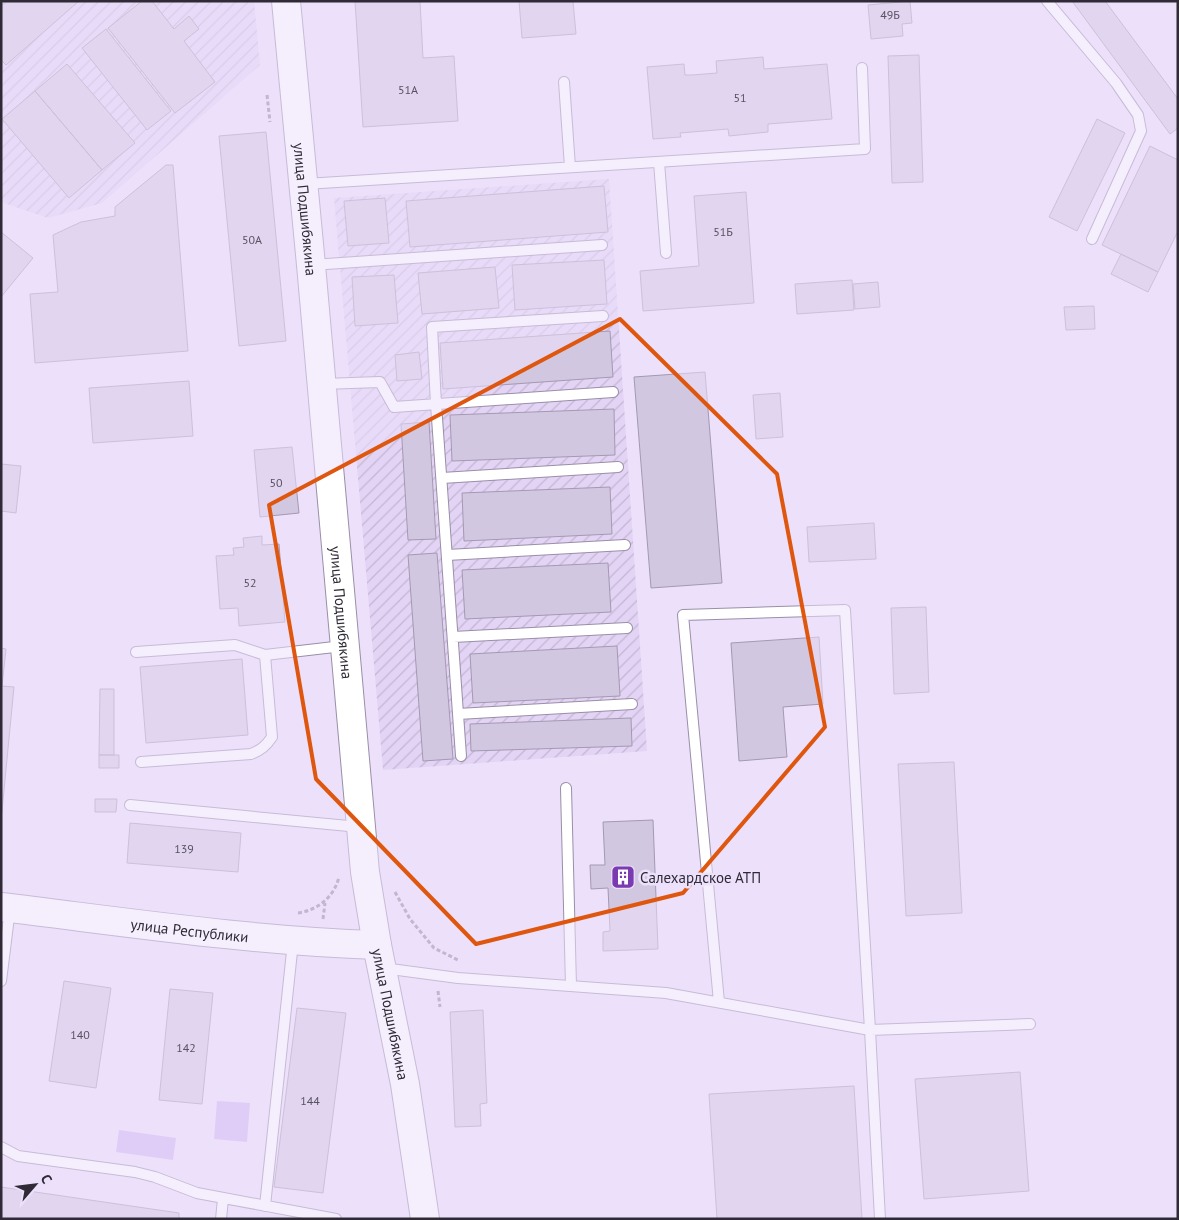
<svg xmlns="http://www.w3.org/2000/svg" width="1179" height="1220" font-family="'PT Sans',sans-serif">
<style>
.industrial{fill:url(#industrial-furrows)}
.green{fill:#d1b6f1}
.building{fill:#d2c7e1;stroke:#a499b2}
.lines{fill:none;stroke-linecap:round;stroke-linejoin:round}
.lane-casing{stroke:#998fa7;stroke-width:12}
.secondary-casing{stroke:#998fa7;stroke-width:30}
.path{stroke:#8d8597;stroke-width:3;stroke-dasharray:4 2.5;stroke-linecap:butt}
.lane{stroke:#fff;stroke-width:10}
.secondary{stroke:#fff;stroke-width:28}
.marked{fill:none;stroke:#df570e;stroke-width:4;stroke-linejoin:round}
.labels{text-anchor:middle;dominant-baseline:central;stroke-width:5;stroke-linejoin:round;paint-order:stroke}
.number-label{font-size:12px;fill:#585160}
.street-label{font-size:15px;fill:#2f2a35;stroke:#ece0fb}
.poi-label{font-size:15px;fill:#2f2a35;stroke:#ece0fb;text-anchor:start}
</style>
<defs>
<pattern id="industrial-furrows" width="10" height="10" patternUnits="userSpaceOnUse" patternTransform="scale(1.25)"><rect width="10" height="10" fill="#e3d4f5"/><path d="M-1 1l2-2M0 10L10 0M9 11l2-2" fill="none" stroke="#c3b6d3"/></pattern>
</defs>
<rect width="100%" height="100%" fill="#ece0fb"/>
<path class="industrial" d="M1,1H254L260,65L102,203L48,218L1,202Z
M609,179L647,751L383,770L334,198Z"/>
<path class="green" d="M217,1101L250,1103L247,1142L214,1139Z
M119,1130L176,1138L173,1160L116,1152Z"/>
<path class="building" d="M7,1H79L6,65L1,60V6Z
M142,1H152L174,29L189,16L199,29L184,41L215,82L175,113L108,28Z
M355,1H420L423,58L454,56L458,121L363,127Z
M519,1H573L576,34L522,38Z
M910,1L912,23L902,24L903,36L871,39L868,5Z
M1072,1H1105L1178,99V128L1170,134Z
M106,29L171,111L147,130L82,48Z
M919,55L923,182L892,183L888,56Z
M763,57L764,69L827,64L832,119L768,124V132L729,136L728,129L680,133L681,137L653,139L647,67L684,64L685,75H692L717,73L716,61Z
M67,64L135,143L102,170L35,91Z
M35,91L102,170L69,198L2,119Z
M1097,119L1125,133L1077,231L1049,217Z
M266,132L286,341L239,346L219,136Z
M1150,146L1178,160V231L1158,272L1102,245Z
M166,165H173L188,351L35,363L30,294L58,292L53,235L81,222L115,216V207Z
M604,186L608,232L410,247L406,201Z
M746,192L754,303L643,311L640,271L699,266L694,196Z
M385,198L389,243L348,246L344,201Z
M1,232L33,258L1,297Z
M1121,254L1158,272L1148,292L1111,274Z
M604,260L607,304L515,310L512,265Z
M495,267L499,308L422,314L418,273Z
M394,275L398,323L355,326L352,277Z
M852,280L854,310L797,314L795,284Z
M878,282L880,307L855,309L853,284Z
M1094,306L1095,329L1066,330L1064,307Z
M610,331L613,377L443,389L440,343Z
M419,352L422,379L397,381L395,355Z
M705,372L722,583L651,588L634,377Z
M189,381L193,436L93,443L89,388Z
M780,393L783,437L756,439L753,395Z
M614,409L615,455L452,461L450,415Z
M429,422L436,539L408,540L401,424Z
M292,447L299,513L260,517L254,450Z
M1,464L21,466L16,513L1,511Z
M610,487L612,534L464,541L462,493Z
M874,523L876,559L809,562L807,527Z
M262,536V545L279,544L285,622L239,626L238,608L220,609L216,556L234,555L233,548L244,547L243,538Z
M437,553L453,759L423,761L408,555Z
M608,563L611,612L465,619L462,570Z
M926,607L929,692L894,694L891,608Z
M819,637L823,704L783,707L787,757L739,761L731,643Z
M617,646L620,696L473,703L470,654Z
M1,648L6,649L2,686L14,687L1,821Z
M242,659L248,735L146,743L140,667Z
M100,689H114V755H99Z
M631,718L632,746L471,751L470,724Z
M99,755H119V768H99Z
M954,762L962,913L906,916L898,764Z
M95,799H117L116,812H95Z
M653,820L658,949L603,951V932L610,931L608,888L591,889L590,865H605L603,822Z
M130,823L241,833L238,872L127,863Z
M64,981L111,988L96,1088L49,1081Z
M170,989L213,993L202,1104L159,1100Z
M297,1008L346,1013L323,1193L274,1187Z
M483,1010L487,1103L480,1104L481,1126L455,1127L450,1012Z
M1020,1072L1029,1191L924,1199L915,1079Z
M854,1086L862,1219H717L709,1094Z
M1,1187L179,1213V1219H1Z"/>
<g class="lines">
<g class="lane-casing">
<path id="lane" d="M1047,1L1116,83L1138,115L1141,131L1092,239
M564,82L570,167
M659,162L666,253
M305,184L865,149L862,68
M312,265L602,245
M323,384L380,382L394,407L613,392
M442,478L618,467
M447,555L625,545
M453,637L627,628
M136,652L235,645L265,655L343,646
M458,714L632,704
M461,756L436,404L432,327L603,316
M141,762L251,754C261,750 266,746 272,737L265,655
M566,788L571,986
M130,805L359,827
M383,968L458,978L666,993L870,1030L880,1219
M1,981L10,909
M719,1002L683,615L845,610L870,1030L1030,1024
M1,1147L18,1156L135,1172L155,1177L197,1193L336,1219
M265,1206L293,942
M221,1219L223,1199"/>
</g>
<g class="secondary-casing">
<g id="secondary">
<path id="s1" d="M286,1L311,265L365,872L377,945L405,1084L425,1219"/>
<path id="s2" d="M1,907C126,922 251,941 377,945"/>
</g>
</g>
<path class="path" d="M267,95L270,122
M395,892L410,919L434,948L458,960
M298,913C318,910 334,897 339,877
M323,919L325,903
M438,991L440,1007"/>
<use href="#lane" class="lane"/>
<use href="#secondary" class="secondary"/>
</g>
<path d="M0 0H1179V1220H0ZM620,319L777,474L825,727L683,893L476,944L316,779L269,505Z" fill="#ece0fb" fill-opacity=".55" fill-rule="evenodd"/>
<path class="marked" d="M620,319L777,474L825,727L683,893L476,944L316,779L269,505Z"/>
<defs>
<g id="building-square" transform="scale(1.25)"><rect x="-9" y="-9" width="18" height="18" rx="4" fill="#7a3bb1" stroke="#ece0fb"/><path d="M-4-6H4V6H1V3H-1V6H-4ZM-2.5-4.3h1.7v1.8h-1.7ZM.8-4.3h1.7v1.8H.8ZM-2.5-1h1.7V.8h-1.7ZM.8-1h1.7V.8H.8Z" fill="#fff"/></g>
</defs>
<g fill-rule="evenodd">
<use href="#building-square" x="623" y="877"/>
</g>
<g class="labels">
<g class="number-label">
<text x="890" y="14">49Б</text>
<text x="408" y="89">51А</text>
<text x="740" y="97">51</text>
<text x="723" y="231">51Б</text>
<text x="252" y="239">50А</text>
<text x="276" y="482">50</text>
<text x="250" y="582">52</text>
<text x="184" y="848">139</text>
<text x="80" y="1034">140</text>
<text x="186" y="1047">142</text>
<text x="310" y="1100">144</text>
</g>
<g class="street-label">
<text stroke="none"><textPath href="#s1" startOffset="209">улица Подшибякина</textPath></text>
<text stroke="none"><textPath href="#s1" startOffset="614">улица Подшибякина</textPath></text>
<text stroke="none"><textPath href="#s2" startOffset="190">улица Республики</textPath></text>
<text stroke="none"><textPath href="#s1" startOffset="1019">улица Подшибякина</textPath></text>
</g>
<g class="poi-label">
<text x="640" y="877">Салехардское АТП</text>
</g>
</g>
<rect width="1179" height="1220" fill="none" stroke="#2f2a35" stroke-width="5"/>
<g transform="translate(35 1185) rotate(62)" stroke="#ece0fb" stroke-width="4" paint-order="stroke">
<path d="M0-4L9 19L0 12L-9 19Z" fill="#2f2a35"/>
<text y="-8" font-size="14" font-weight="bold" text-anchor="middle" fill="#2f2a35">С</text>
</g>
</svg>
